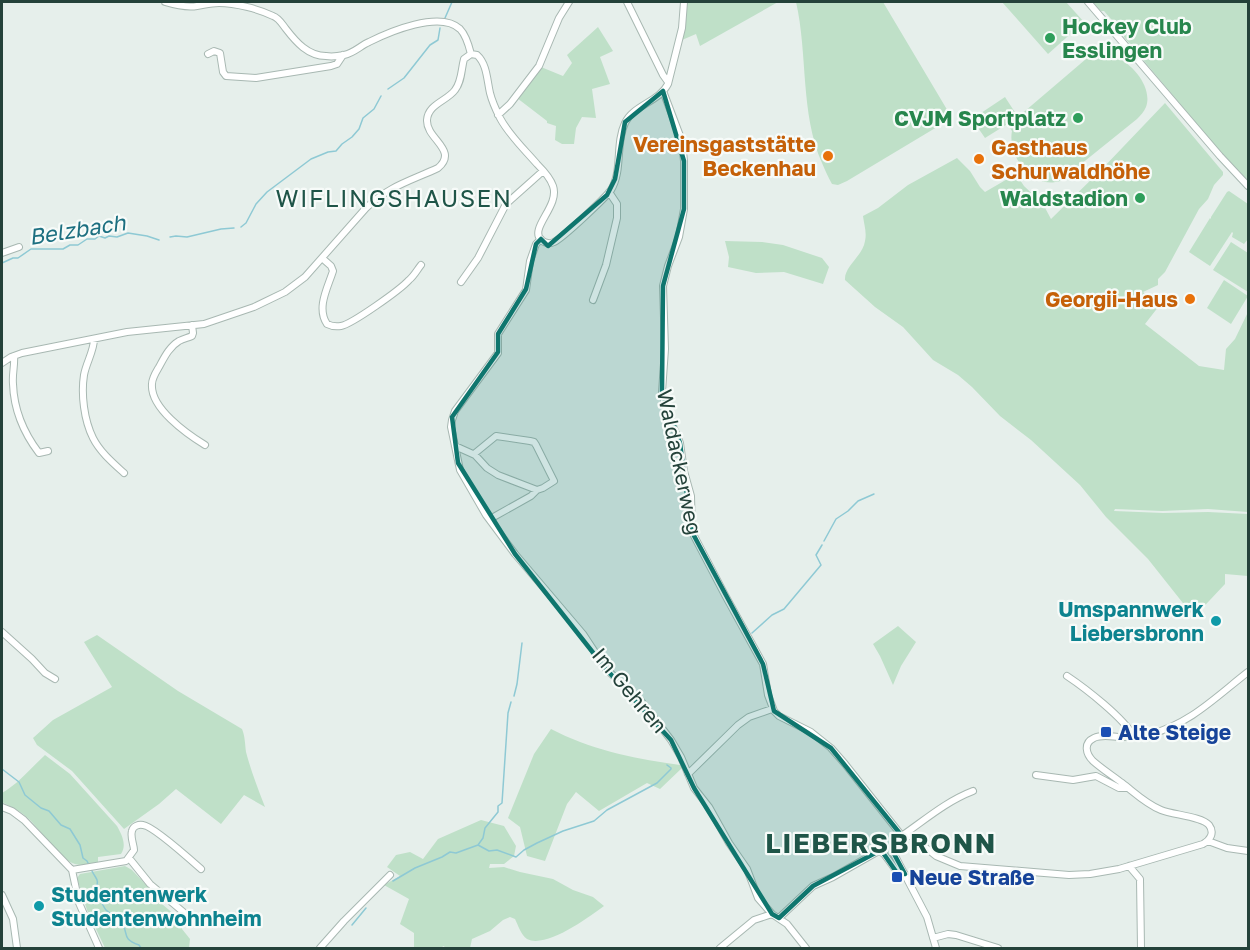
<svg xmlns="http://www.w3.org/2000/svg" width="1250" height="950" font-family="'Golos Text',sans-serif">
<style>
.green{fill:#bfe0c8}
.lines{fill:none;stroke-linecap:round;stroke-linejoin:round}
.stream{stroke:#8ec9d4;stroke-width:1.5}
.minor-casing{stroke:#a8b8b2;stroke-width:8}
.minor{stroke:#fff;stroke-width:6}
.marked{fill:#0f766e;fill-opacity:0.2;stroke:#0f766e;stroke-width:4.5;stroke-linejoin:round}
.leisure-dot{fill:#2e9e5b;stroke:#f7fbf9;stroke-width:2}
.food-dot{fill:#e8710a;stroke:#f7fbf9;stroke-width:2}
.culture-dot{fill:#0f9aa8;stroke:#f7fbf9;stroke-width:2}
.transit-dot{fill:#1a4fb4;stroke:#f7fbf9;stroke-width:2}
.labels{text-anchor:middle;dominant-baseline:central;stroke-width:4.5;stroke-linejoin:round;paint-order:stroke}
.leisure-label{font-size:21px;font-weight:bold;fill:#27864d;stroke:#f7fbf9;text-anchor:end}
.food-label{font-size:21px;font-weight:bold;fill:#c56008;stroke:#f7fbf9;text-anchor:end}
.street-label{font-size:21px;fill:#24423a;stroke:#f7fbf9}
.culture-label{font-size:21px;font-weight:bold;fill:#0d838f;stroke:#f7fbf9;text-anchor:end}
.transit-label{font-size:21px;font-weight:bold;fill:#164399;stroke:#f7fbf9;text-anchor:start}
.water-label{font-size:22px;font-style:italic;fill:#1c6f80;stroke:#f7fbf9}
.quarter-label{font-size:24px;letter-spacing:1.5px;fill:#1f5548;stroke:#f7fbf9}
.district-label{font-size:27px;font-weight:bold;letter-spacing:1.5px;fill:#1f5548;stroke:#f7fbf9}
</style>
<rect width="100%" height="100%" fill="#e6efeb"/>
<path class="green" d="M687,2H778L700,46L696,34L682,40L686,20Z
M796,2H883L952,118L847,181L838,185L832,184C828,177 825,170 822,163C800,113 808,54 796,2Z
M1002,2H1066L1084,22L1048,54Z
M1093,2H1248V181L1212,142L1124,37V34L1104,11H1101Z
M598,27L613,51L600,57L610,84L592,89L596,118L582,117L576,128L574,144H562L555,140L556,126L547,123V121L517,98L541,67L563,76L572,63L567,55Z
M1093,53C1100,53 1109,54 1116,57C1133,64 1153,88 1146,107C1144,112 1140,116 1137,119L1060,181C1032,190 1007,156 1012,131L1009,127L1017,118L985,138L972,119L1005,97L1018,117Z
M1165,103L1223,172V175L1214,185L1208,199L1199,209L1165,272L1158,279V285L1143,292L1159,306L1145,324L1199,366L1224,370L1226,349L1235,339L1248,312V512L1208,509L1162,511L1115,509L1114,511L1163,513L1208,512L1248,514V576L1225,574V584L1194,617L1148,559L1106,517L1080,485L1031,440L1000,416L972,387L958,375L933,360L903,327L875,307L845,280C844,266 863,256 865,241C867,233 864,224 863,216L878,208L908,185L957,158L970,171L980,187L985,192L1016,174L1024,186L1043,204L1051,219L1102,169Z
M1229,191L1248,204V239L1244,244L1232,237L1233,233L1232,232L1210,266L1189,252L1210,218L1211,219V217L1227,192Z
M725,241L762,242L783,245L822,258L829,267L823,284L784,272L756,273L728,267L729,257Z
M1231,242L1248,253V292L1213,270Z
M1224,280L1248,296L1231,324L1207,308Z
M898,626L916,642L901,666L893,685L880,656L873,644Z
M97,635L178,691L242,729C245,736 245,744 246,752C251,771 258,789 265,807L244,795L221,824L176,789L159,804L124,829L72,771L37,745L33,738L53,720L112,687L84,642Z
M551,729C591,750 636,759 680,765L682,768L660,789L647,783L599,811L576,792L567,804L545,861L527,856L520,827L508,818L534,754Z
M45,755L70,774L117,826C122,835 127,845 121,854L98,857V863C90,864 83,866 75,864C61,860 41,831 30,820C22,812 12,807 2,802V793C18,784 31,768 45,755Z
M481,820L504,826L516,846L514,856L504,864H490L489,868L504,867L520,872L553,879L573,890L593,897L604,906C589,917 546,949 527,939C521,935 518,925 515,919L510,917L503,920L490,931L472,939L470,948H445L444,946L440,948H414V933L400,924L409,899L384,885L400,876L387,867L396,855L410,852L423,859L438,839Z
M125,866L132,870L152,891L150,894L181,920L182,929L190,939L189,948H105L87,910L77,878L80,874Z"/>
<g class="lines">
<path class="stream" d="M445,18L452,2
M388,89L404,78L430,45L438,40L440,28
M241,227L246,223L256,204L267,192L311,159L328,152L336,151L342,144L352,137L359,129L363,118L374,109L381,96
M170,237L176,236L187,237L221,229L234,228
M2,263L13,258H18L31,249H63L70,245H78L87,239H95L99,236L105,238L109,236L117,237L128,233L147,236L159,240
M824,541L836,519L848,511L858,501L874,494
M752,633L772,615L784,609L821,565L816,555L822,545
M514,696L517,684L522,643
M2,769L19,782L25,795L41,808L49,811L61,825L70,829L80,845L83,858L87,861L89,865
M478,845L483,838L485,828L498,812V806L502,803L508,713L511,702
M91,869C97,882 99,876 96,892C100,897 102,905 106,910C111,915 119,915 122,922C129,935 121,938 139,945L141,948
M393,881L415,868L442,857L450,852L456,853L478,845L489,851L497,850L516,857L524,850L537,843L563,831L594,821L607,810L657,783L671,769V768L667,765
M352,925L366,908"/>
<g class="minor-casing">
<path id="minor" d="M165,2C175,5 186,8 197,6C204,5 211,3 219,3C235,3 259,9 273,16C279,18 282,24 286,29C296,42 308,56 326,56C332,57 339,56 344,55C354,53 360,46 369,42C389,32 440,10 460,29C466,35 469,46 471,54
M627,2L663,75L668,82
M1088,2L1220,156L1248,186
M208,54L214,51L220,53L223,72L226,76L256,78L331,66L337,64L343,55
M471,54L477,55C487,64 487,80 490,93C492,101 496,110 500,118C509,135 524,149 537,164C543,170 550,177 553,186C560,206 529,228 541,240C545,243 550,244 554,242C563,238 605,198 611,190C623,170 615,144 625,123C633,105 659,102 668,84L682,28L684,2
M663,91L682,141L684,161V209L679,237L668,266L663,286L665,349L662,392L666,409L680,443L684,471L691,496L692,532L725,595L763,664L768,695L774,711L779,716L811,732L831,748L845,764L902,836
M498,115L510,104L539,66L559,18L569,2
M541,239L536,244L530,261L526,290L498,334V353L455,411L452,420L451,427L460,470L486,515L515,554L583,634L606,669L641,701L671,740L681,757L694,788L709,807L729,843L747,869L758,898L772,914L787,924L806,948
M2,253L19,247
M322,258L331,266L333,271C328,287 316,308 327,324C331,326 335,327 341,326C352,324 400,290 409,280C414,276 417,270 421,265
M461,282L478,258L506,204L543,171
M593,300L606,265L617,218V204L609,192
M192,325L193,333L192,336C187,338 183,339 179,341C169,347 164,358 159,367C156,372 152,378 152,384C150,408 187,434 205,445
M94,339C94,351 86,363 84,375C81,394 84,420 93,438C100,452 113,463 124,473
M14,356C15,365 12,374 13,384C14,411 23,432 39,453L48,451
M2,363L11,357L22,353L127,332L204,324L254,307L285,292L305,277L366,208C389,186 410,181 438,168C459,150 426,139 427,120C428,104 447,101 455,90C462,81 461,70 464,59L471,54
M455,446L475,455L487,468L498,475L537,490
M474,454L496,436L530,441L534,442L536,445L554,481L543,488L537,490L531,496L490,519
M2,632L32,659L45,673L55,679
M1067,676C1085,688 1124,718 1134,737
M688,774L738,725L749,717L772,709
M1036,775L1073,780L1096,776L1119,788H1128
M2,807L12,811L24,820L72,870L79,903L99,948
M902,836H911L936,856L960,866L1069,875L1090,874L1119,869L1203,844C1210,840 1215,833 1209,825C1201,816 1173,815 1161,810C1146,804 1135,793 1122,783C1113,776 1102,769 1093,761C1086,754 1083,743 1094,738C1102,734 1113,737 1122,737C1131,737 1141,736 1150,734C1189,725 1218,695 1248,672
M1208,841L1227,848L1248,851
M129,858L150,884L188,916
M1129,866L1140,879L1141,948
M72,870L126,861L134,850C134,845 130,837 132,831C133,826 139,824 143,825C153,826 192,861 201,869
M2,895L13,919L17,948
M779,918L813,886L833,877L877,852H881L884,854L898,873L905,874
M933,938L948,934L956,935L998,948
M320,948L344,921L390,875
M720,948L754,920L772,914
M936,948L927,917L894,854C893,849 892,845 896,841C899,837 900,837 903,835C926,819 947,801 973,791"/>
</g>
<use href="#minor" class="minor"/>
</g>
<path class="marked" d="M663,91L684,161V209L663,286L662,392L680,443L692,532L763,664L774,711L831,748L902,836L893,844V852L905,874L897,873L881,850L813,886L779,918L772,914L694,788L671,740L606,669L515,554L458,463L452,417L498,352V334L526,289L536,244L541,239L548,246L607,195L615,179L625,122Z"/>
<g class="leisure-dot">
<circle cx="1050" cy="38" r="6"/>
<circle cx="1078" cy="118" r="6"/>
<circle cx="1140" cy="198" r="6"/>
</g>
<g class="food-dot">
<circle cx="828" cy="156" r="6"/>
<circle cx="979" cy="159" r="6"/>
<circle cx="1190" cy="299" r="6"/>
</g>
<g class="culture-dot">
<circle cx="1216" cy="621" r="6"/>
<circle cx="39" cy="906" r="6"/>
</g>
<g class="transit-dot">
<rect x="1100" y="726" width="12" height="12" rx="3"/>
<rect x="891" y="871" width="12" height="12" rx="3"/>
</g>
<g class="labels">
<g class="leisure-label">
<text x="1062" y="26" text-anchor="start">Hockey Club<tspan x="1062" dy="24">Esslingen</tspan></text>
<text x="1066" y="118">CVJM Sportplatz</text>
<text x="1128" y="198">Waldstadion</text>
</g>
<g class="food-label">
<text x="816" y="144">Vereinsgaststätte<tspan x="816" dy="24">Beckenhau</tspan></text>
<text x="991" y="147" text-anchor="start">Gasthaus<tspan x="991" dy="24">Schurwaldhöhe</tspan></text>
<text x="1178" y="299">Georgii-Haus</text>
</g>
<g class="street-label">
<text transform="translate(680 462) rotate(78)">Waldackerweg</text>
<text transform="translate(630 690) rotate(50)">Im Gehren</text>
</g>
<g class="culture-label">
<text x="1204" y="609">Umspannwerk<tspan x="1204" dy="24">Liebersbronn</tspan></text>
<text x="51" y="894" text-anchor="start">Studentenwerk<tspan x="51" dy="24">Studentenwohnheim</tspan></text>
</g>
<g class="transit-label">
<text x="1118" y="732">Alte Steige</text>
<text x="909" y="877">Neue Straße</text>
</g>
<g class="water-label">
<text transform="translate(77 229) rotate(-9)">Belzbach</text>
</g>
<g class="quarter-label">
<text x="394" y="197">WIFLINGSHAUSEN</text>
</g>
<g class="district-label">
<text x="881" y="843">LIEBERSBRONN</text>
</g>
</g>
<rect width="1250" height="950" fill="none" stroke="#24423a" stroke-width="6"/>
</svg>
